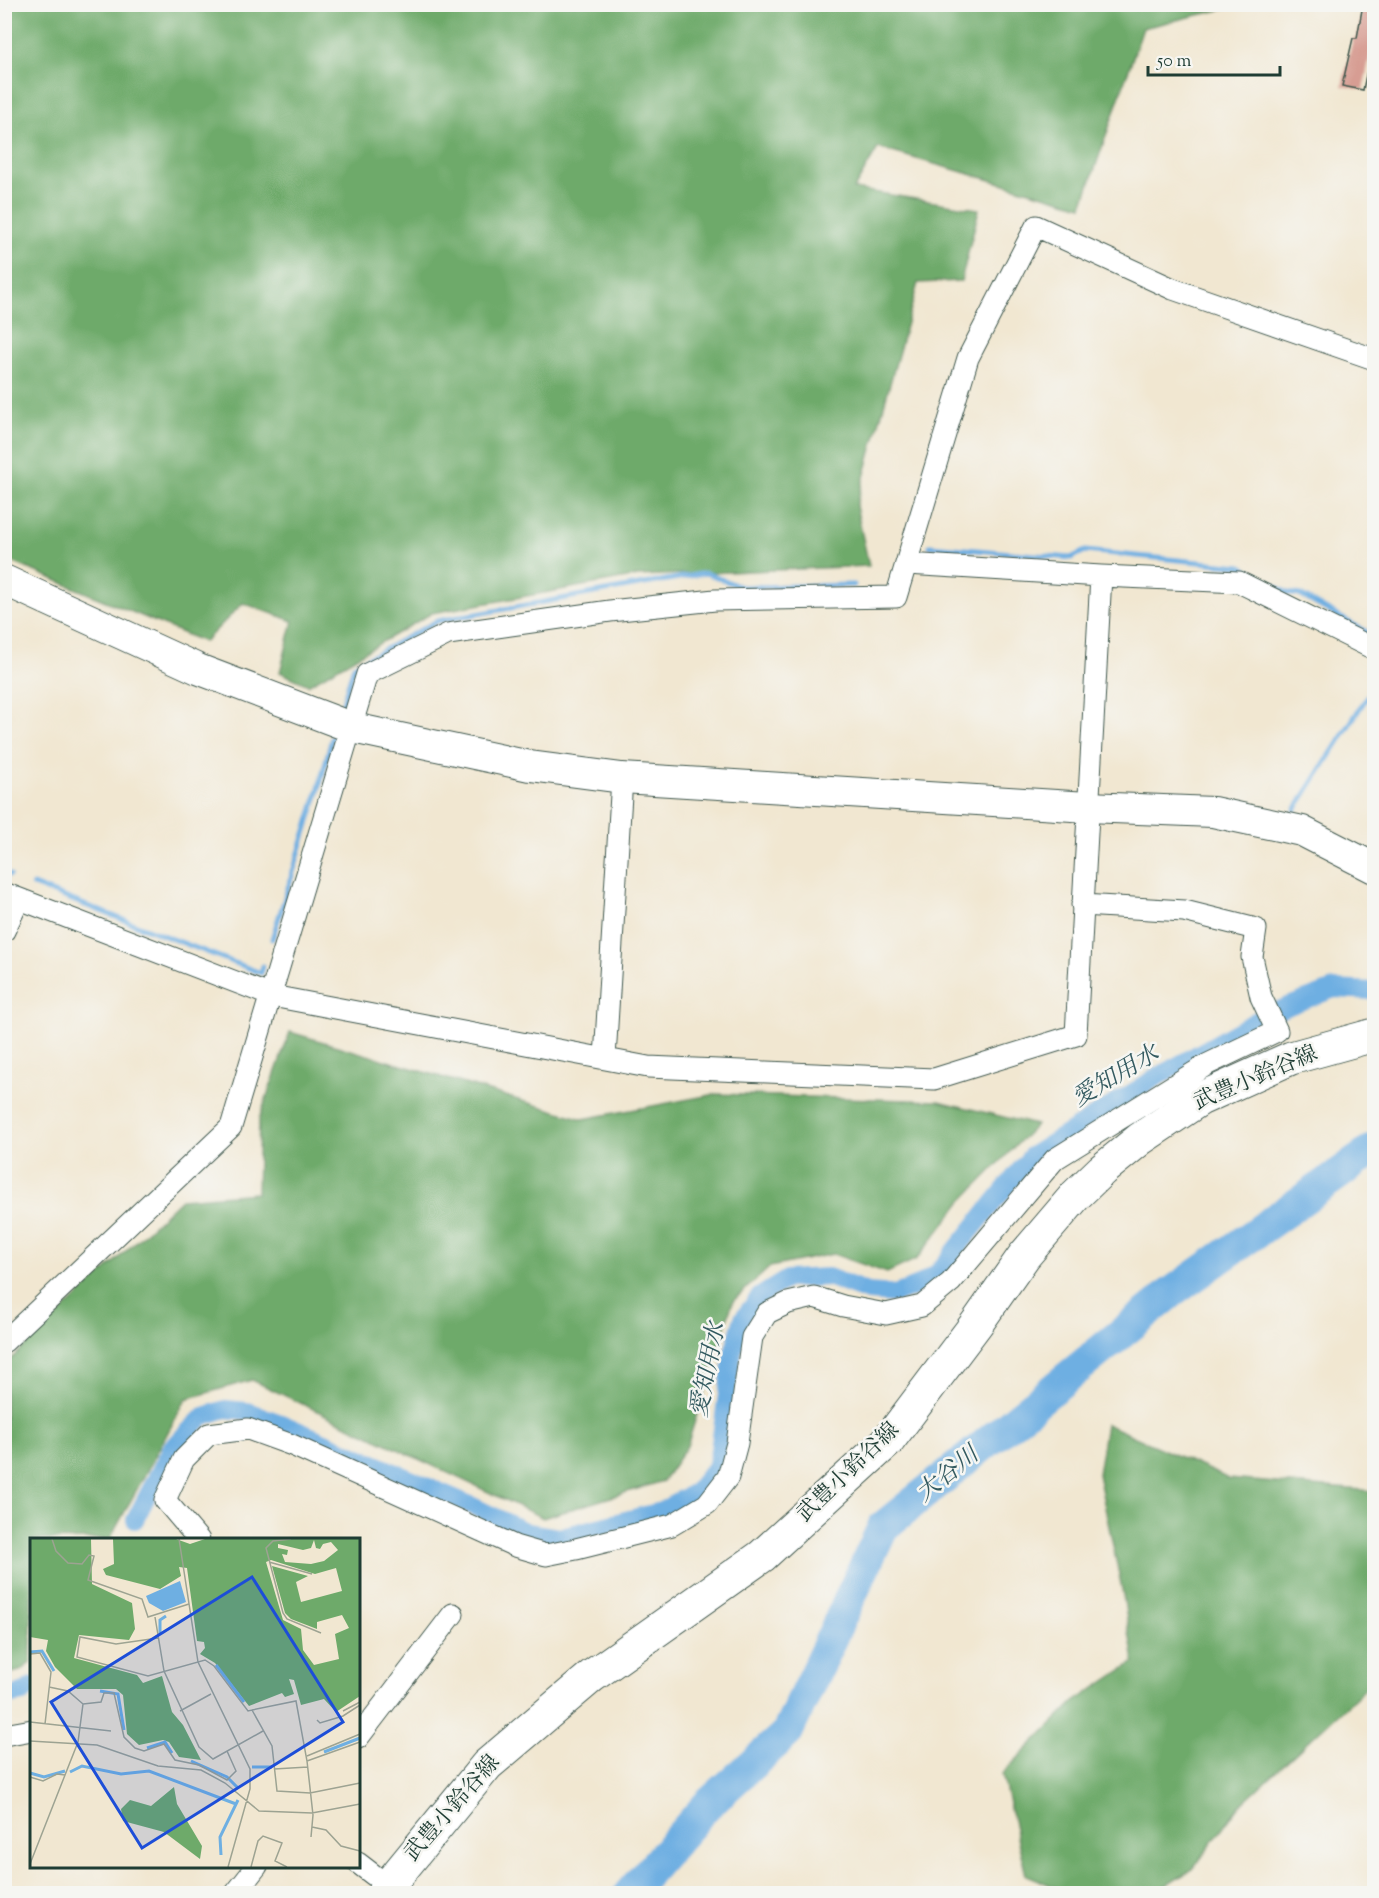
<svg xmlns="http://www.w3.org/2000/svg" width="1379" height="1898" font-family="'Sorts Mill Goudy','Noto Serif JP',serif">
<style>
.forest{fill:#6eaa6a;stroke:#46744f;stroke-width:1.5}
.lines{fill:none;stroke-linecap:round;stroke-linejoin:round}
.stream{stroke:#6eafe2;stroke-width:5}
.canal{stroke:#6eafe2;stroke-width:18}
.river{stroke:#6eafe2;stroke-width:32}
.building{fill:#d79d93}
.street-casing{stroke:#3e564c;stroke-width:23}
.secondary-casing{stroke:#3e564c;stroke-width:32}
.primary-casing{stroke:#3e564c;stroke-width:35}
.street{stroke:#fff;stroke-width:21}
.secondary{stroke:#fff;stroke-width:30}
.primary{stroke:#fff;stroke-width:33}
.labels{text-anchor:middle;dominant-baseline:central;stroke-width:5;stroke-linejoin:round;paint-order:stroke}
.street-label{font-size:22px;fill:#1f3d34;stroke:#f6f6f2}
.water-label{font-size:24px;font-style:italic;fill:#335a60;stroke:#f6f6f2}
.inset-river{fill:none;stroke:#6eafe2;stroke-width:3}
.inset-road{fill:none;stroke:#9da392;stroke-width:1.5}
.view{fill:#1d4ed8;fill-opacity:0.15;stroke:#1d4ed8;stroke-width:3}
.inset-edge{fill:none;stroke:#1f3d34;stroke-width:3}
</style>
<rect width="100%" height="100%" fill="#f6f6f2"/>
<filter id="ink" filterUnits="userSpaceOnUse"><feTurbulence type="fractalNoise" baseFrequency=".0167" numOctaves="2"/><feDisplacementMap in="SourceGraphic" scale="12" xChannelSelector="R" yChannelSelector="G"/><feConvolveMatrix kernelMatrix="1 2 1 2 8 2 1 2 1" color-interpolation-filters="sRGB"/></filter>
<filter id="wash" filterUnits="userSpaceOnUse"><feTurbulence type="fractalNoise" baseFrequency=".008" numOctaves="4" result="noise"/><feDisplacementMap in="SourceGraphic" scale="24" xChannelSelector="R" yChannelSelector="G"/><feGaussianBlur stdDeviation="1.35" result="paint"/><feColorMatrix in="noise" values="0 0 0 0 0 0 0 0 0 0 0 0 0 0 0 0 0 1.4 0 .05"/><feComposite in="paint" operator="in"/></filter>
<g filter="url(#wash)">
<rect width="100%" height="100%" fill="#f1e7d1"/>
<path class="forest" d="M4,5L5,4L1241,5L1143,28L1082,206L878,148L854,189L979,209L961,281L918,283L856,506L869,566L638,576L432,613L308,685L280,672L293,621L243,603L204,642L5,559Z
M290,1032L583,1119L716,1094L939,1101L1036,1125L961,1202L917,1259L887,1273L833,1254L770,1267L733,1301L687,1446L663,1481L543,1518L252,1380L186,1399L110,1539L32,1540L31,1661L23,1670L5,1675V1365L181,1199L257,1193L259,1119Z
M1106,1424L1229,1479L1374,1491V1684L1366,1688L1240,1805L1193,1869L1154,1893H1069L1026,1875L1002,1774L1074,1702L1134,1662L1122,1589L1098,1474Z"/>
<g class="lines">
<path class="stream" d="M930,546L1071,558L1085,551L1241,566L1287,593L1300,595L1374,636
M342,706L354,666L437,621L706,573L741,587L854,585
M1295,810L1374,686
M4,872L10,875
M33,885L261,973L263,966
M272,939L318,792L332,738"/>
<path class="canal" d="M135,1520L172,1447L204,1416L225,1409L247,1411L281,1423L473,1506L527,1532L559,1537L661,1511L696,1491L717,1465L733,1352L743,1318L760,1296L787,1279L828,1277L868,1292L895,1294L917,1286L938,1272L1031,1156L1157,1077L1257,1020L1286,1007L1334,989L1374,991
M4,1697L23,1693L32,1686"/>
<path class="river" d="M629,1894L707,1805L787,1733L883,1527L1171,1293L1374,1149"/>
</g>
<g id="blocks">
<path class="building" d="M1363,4H1374V36L1363,90L1342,86L1353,38H1357Z"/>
</g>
</g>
<g filter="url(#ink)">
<use href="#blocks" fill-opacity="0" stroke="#3e564c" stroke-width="1.5"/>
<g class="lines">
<g class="street-casing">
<path id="street" d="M907,564L1101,576L1239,582L1374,649
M4,893L272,996L648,1067L934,1079L1076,1035L1101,576
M4,931L19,900
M605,1058L622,778
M4,1342L231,1127L367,674L448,634L610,611L715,600L896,597L968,358L1036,226L1173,289L1374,359
M199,1540L165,1500L184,1459L209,1434L248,1429L292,1445L515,1546L546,1555L576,1549L672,1525L707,1504L728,1477L737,1443L752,1337L767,1313L788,1303L814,1297L843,1306L886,1314L922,1306L951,1282L1055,1159L1208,1064L1277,1031L1261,997L1252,957L1256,929L1184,911L1082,905
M4,1735L32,1730
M358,1738L453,1614
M358,1863L388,1886
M235,1894L257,1866"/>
</g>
<g class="secondary-casing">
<path id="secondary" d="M4,580L198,669L353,728L530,766L622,778L1088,807L1213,812L1302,831L1374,868"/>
</g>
<g class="primary-casing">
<path id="primary" d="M383,1894L388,1886L487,1765L592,1676L762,1556L888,1441L977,1323L1024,1256L1076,1195L1102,1170L1140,1139L1200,1099L1291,1058L1374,1035"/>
</g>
<use href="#street" class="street"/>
<use href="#secondary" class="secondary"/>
<use href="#primary" class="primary"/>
</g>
</g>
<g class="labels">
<g class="street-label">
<text transform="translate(1256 1079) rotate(-23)">武豊小鈴谷線</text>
<text transform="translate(849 1473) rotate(-44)">武豊小鈴谷線</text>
<text transform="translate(453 1809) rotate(-49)">武豊小鈴谷線</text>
</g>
<g class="water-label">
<text transform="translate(1116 1077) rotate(-31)">愛知用水</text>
<text transform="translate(709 1370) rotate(-79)">愛知用水</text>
<text transform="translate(948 1475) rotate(-39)">大谷川</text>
</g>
</g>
<g transform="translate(30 1538)">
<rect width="330" height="330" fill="#f1e7d1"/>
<path d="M0,1H61L62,46L102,65L105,91L99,102L49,97L44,120L107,137L113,145L132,138L142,174L153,187L171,222L149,219L139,204L133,202L109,207L97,196L93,157L86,151H47L25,129L16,113L18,102L0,99ZM83,1H146L160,6L175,1H330V158L306,174L294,161L271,167L264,142L259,141L264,156L255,159L252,155L219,168L185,125L170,116L175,110L174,104L167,103L157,30L149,29L151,38L130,51L76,37L73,31L84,26ZM284,2L286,10L290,11L293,6L301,4L308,12L294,23L281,26L255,24L252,16L257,17L258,12L248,10V6L273,12L281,10ZM241,22L285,36L306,30L312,53L271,64L266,44L278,38L242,28L255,75L261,81L287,91V84L312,77L319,90L305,96L309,121L284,127L273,112L271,91L253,82L236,24ZM144,249L147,266L172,308L170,321L134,294L93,283L91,271L100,262L121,268Z" fill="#6eaa6a" fill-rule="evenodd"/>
<path d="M150,43L156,64L133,73L119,65L116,58Z" fill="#6eafe2"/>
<path class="inset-river" d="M130,96V82L136,78M0,114L12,113L24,133M186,127L214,164M70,153L88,156L94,192M117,210L135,204L142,215M294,214L330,200M161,223L197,239L208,250M222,229H242M40,234L52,228L91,236L119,233L206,266M0,235L14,239L35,233M191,317L190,299L208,262"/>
<path class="inset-road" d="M22,1L26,13L38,25L52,26L59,17L64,18L58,42L112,61L118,79L159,66M149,1L168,124L220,231V251L198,329M261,1L243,3L236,10L253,75L257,81L291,95M239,24L282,36M125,79L134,133L169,209L183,221L233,193M128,100L86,106L50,99L47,119L118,138L175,122L184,128L218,173L222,172L242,208L247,253L280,255L330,245M0,116L10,115L21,134L15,186M19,149L38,153L53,166M53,166L71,164L74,155H84L94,199L105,210L114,213L134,206L145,222L169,227L197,242L206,233L197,213M222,172L266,163L277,223L283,277L281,299M150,173L181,156M313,173L330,164M287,182L290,185L313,178L330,167M0,184L81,193M0,203L67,207L128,228L171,232L195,245L229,273L282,275L330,266M277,218L330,196M277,223L330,204M244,231L278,229M0,239L13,243L27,236L35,237M282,289L296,292L311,308L330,313M0,326L48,204L53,166M221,329L228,303L233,298L252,305L245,323L257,329"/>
<path class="view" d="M222,39L313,184L112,310L21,164Z"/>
<rect width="330" height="330" class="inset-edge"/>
</g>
<rect width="1379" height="1898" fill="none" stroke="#f6f6f2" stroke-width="24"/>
<path d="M1148 66v9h132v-9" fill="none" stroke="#1f3d34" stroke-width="3"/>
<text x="1157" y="66" font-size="18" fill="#1f3d34" stroke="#f6f6f2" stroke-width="4.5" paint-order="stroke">50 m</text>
</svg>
